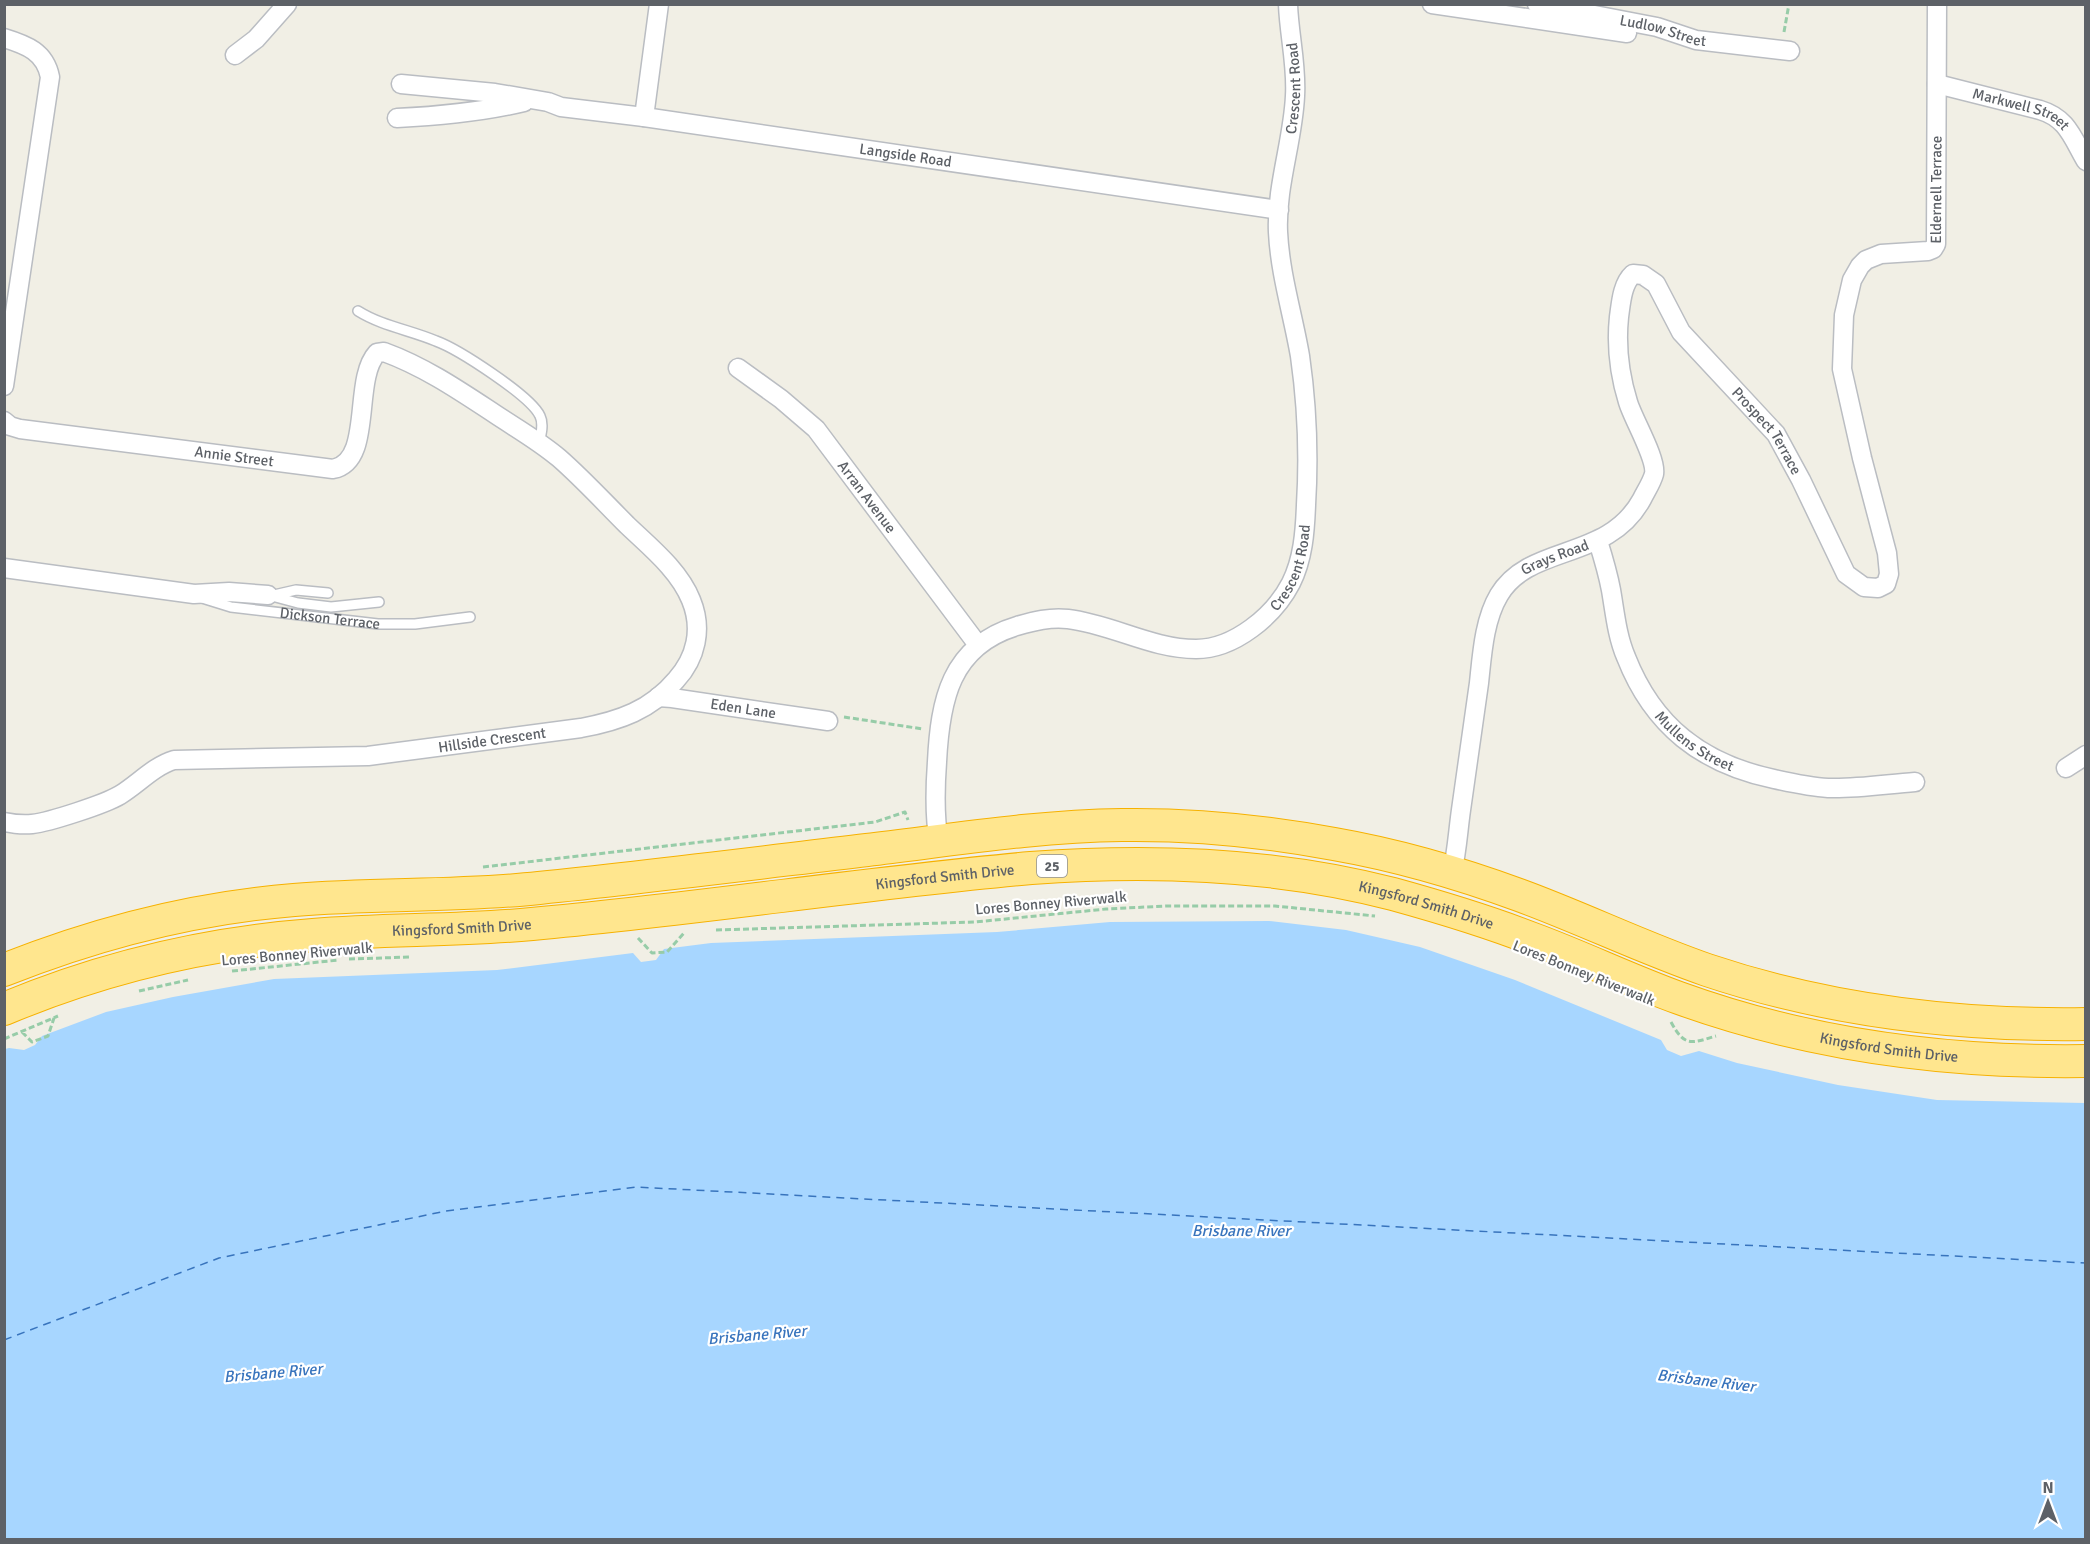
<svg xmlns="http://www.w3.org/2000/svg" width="2090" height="1544" font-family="Signika,sans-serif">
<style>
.water{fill:#a7d6ff}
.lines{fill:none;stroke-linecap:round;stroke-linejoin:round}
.ferry{stroke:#3874bd;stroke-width:1.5;stroke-dasharray:8 6;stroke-linecap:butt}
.lane-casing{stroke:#babdc2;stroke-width:12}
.street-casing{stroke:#babdc2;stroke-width:21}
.highway-casing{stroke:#f6b100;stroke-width:34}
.path{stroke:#97cca8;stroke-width:3;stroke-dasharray:6 3;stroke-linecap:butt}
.lane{stroke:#fff;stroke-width:9}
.street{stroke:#fff;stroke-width:18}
.highway{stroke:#ffe68e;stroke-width:32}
.labels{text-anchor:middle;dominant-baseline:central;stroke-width:4.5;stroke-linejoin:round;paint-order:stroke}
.shield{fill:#fff;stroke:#8e9095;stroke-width:1.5}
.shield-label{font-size:14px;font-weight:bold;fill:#5d6167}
.street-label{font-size:15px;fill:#5d6167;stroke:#fff}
.water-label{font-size:16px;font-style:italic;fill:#3874bd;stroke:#fff}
</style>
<rect width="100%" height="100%" fill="#f1efe5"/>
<path class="water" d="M1269,921L1346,930L1420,947L1515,980L1661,1040L1667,1050L1681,1056L1699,1051L1737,1063L1838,1085L1937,1100L2085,1103V1539H5V1049L9,1048L24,1050L35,1045L42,1036L106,1012L173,997L274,979L497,970L633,953L641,962L656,960L664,949L711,943L997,932L1110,922Z"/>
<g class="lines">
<path class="ferry" d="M4,1340L219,1258L446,1211L636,1187L2086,1263"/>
<g class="lane-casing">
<g id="lane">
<path d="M358,311C382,326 410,330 436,341C458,349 531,396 540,416C544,424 541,435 539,443"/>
<path d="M268,595L298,603L331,607L379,602"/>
<path d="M274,595L296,590L328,593"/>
<path id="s1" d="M202,598L231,607L378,624H415L470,617"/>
</g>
</g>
<g class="street-casing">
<g id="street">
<path d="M1432,4L1627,33"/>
<path id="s2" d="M1537,4L1657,27L1696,40L1790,51"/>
<path d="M4,38C27,45 45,52 50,77L4,386"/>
<path d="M235,55L256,39L287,4"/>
<path id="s3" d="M401,84L495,93L548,102L561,107L644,117L1279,210"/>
<path id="s4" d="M1937,84L2040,110C2067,118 2072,137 2086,161"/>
<path d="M644,117L659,4"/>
<path d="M397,118C440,116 482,112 524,102"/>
<path id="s5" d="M738,368L781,399L816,429L978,645"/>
<path id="s6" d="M4,421L10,426L20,429L333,469C374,461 352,380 377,353L384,352C425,367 460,391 495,414C516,428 539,441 559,458C583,479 604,502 627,525C650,547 679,570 691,600C703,629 696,658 676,680C651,710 619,721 581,728L368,756L174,760C154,766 138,784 120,795C105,804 50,822 32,824C23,825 14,824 4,822"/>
<path id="s7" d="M1598,541C1603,557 1608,574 1611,590C1615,613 1617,636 1626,657C1653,726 1702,764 1774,779C1792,783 1810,787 1828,788C1857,789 1887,784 1915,782"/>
<path d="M4,568L194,594L229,592L268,595"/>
<path id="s8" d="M658,697L672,698L828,721"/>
<path d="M2066,768L2086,755"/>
<path id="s9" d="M939,842C934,815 935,789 937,762C940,701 950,646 1017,626C1034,621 1050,617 1068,619C1111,624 1152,649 1196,649C1234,649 1274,616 1291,583C1303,559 1305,532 1306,505C1309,456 1307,405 1300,356C1293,315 1280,274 1278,232C1276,186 1293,141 1295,96C1297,65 1289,35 1288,4"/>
<path id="s10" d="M1452,873C1457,852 1458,831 1461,810C1467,768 1473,725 1479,683C1482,655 1484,620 1499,595C1530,543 1608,562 1642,499C1646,491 1652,482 1654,474C1657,459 1633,419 1628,402C1619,373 1616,346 1619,317C1621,303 1622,284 1633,274L1643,275L1656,284L1681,332L1776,434L1801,480L1846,574L1864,587L1878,588L1886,584L1889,574L1887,553L1862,458L1842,369L1844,315L1852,280L1860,266L1866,260L1881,254L1928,251L1933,249L1936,244L1937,4"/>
</g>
</g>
<g class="highway-casing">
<g id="highway">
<path d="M4,970C97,933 194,908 294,900C375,893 457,897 539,888C648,877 758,863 867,850C951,840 1037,826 1122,825C1193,824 1264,831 1334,844C1397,855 1459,873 1519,895C1582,918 1643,948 1707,970C1829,1011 1957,1026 2086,1024"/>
<path id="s11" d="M4,1009C102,968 207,943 313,935C386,929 459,931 532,924C699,909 864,883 1031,868C1152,859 1274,863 1393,894C1440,907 1487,921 1533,939C1582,957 1629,980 1679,998C1809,1045 1947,1063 2086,1061"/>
</g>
</g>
<path class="path" d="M1784,32L1789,4
M844,717L923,729
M483,867L875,822L905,812L908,820
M716,930L975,922L1106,909L1166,906H1275L1375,916
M638,938L652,953L667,952L684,933
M349,959L411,957
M232,971L339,960
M139,991L188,980
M1671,1022C1685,1048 1692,1043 1716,1036
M22,1032L32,1042L48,1036L54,1018
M4,1039L58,1016"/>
<use href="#lane" class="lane"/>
<use href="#street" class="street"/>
<use href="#highway" class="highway"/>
</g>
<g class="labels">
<rect class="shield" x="1037" y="855" width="30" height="22" rx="4.5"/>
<g class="shield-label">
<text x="1052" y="866">25</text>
</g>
<g class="street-label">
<text stroke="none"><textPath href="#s2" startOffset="129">Ludlow Street</textPath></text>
<text stroke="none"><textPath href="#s9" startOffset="1056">Crescent Road</textPath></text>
<text stroke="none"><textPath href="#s4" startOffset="88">Markwell Street</textPath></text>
<text stroke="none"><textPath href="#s3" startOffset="510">Langside Road</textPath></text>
<text stroke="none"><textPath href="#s10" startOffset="1582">Eldernell Terrace</textPath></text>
<text stroke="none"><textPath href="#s10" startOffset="908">Prospect Terrace</textPath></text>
<text stroke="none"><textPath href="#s6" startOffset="234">Annie Street</textPath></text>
<text stroke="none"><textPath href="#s5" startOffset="184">Arran Avenue</textPath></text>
<text stroke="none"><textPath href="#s10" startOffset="352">Grays Road</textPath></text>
<text stroke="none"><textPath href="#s9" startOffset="570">Crescent Road</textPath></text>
<text stroke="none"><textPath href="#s1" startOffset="130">Dickson Terrace</textPath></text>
<text stroke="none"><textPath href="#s8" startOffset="86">Eden Lane</textPath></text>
<text transform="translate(492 740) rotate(-8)">Hillside Crescent</text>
<text stroke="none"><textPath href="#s7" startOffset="231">Mullens Street</textPath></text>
<text stroke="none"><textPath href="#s11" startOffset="954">Kingsford Smith Drive</textPath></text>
<text transform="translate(1051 903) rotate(-5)">Lores Bonney Riverwalk</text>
<text stroke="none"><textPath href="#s11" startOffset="1440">Kingsford Smith Drive</textPath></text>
<text stroke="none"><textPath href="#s11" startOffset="468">Kingsford Smith Drive</textPath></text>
<text transform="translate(297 954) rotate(-5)">Lores Bonney Riverwalk</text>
<text transform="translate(1584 973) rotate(22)">Lores Bonney Riverwalk</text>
<text stroke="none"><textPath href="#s11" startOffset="1926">Kingsford Smith Drive</textPath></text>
</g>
<g class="water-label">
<text x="1241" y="1231">Brisbane River</text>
<text transform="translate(757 1335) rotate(-5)">Brisbane River</text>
<text transform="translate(273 1373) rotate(-5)">Brisbane River</text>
<text transform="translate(1706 1381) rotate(7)">Brisbane River</text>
</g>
</g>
<rect width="2090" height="1544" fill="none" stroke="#5d6167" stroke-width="12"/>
<g transform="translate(2048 1502)" stroke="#ffffff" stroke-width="4.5" paint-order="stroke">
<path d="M0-4.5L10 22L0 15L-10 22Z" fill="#5d6167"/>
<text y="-9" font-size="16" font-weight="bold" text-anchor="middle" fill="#5d6167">N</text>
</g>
</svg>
